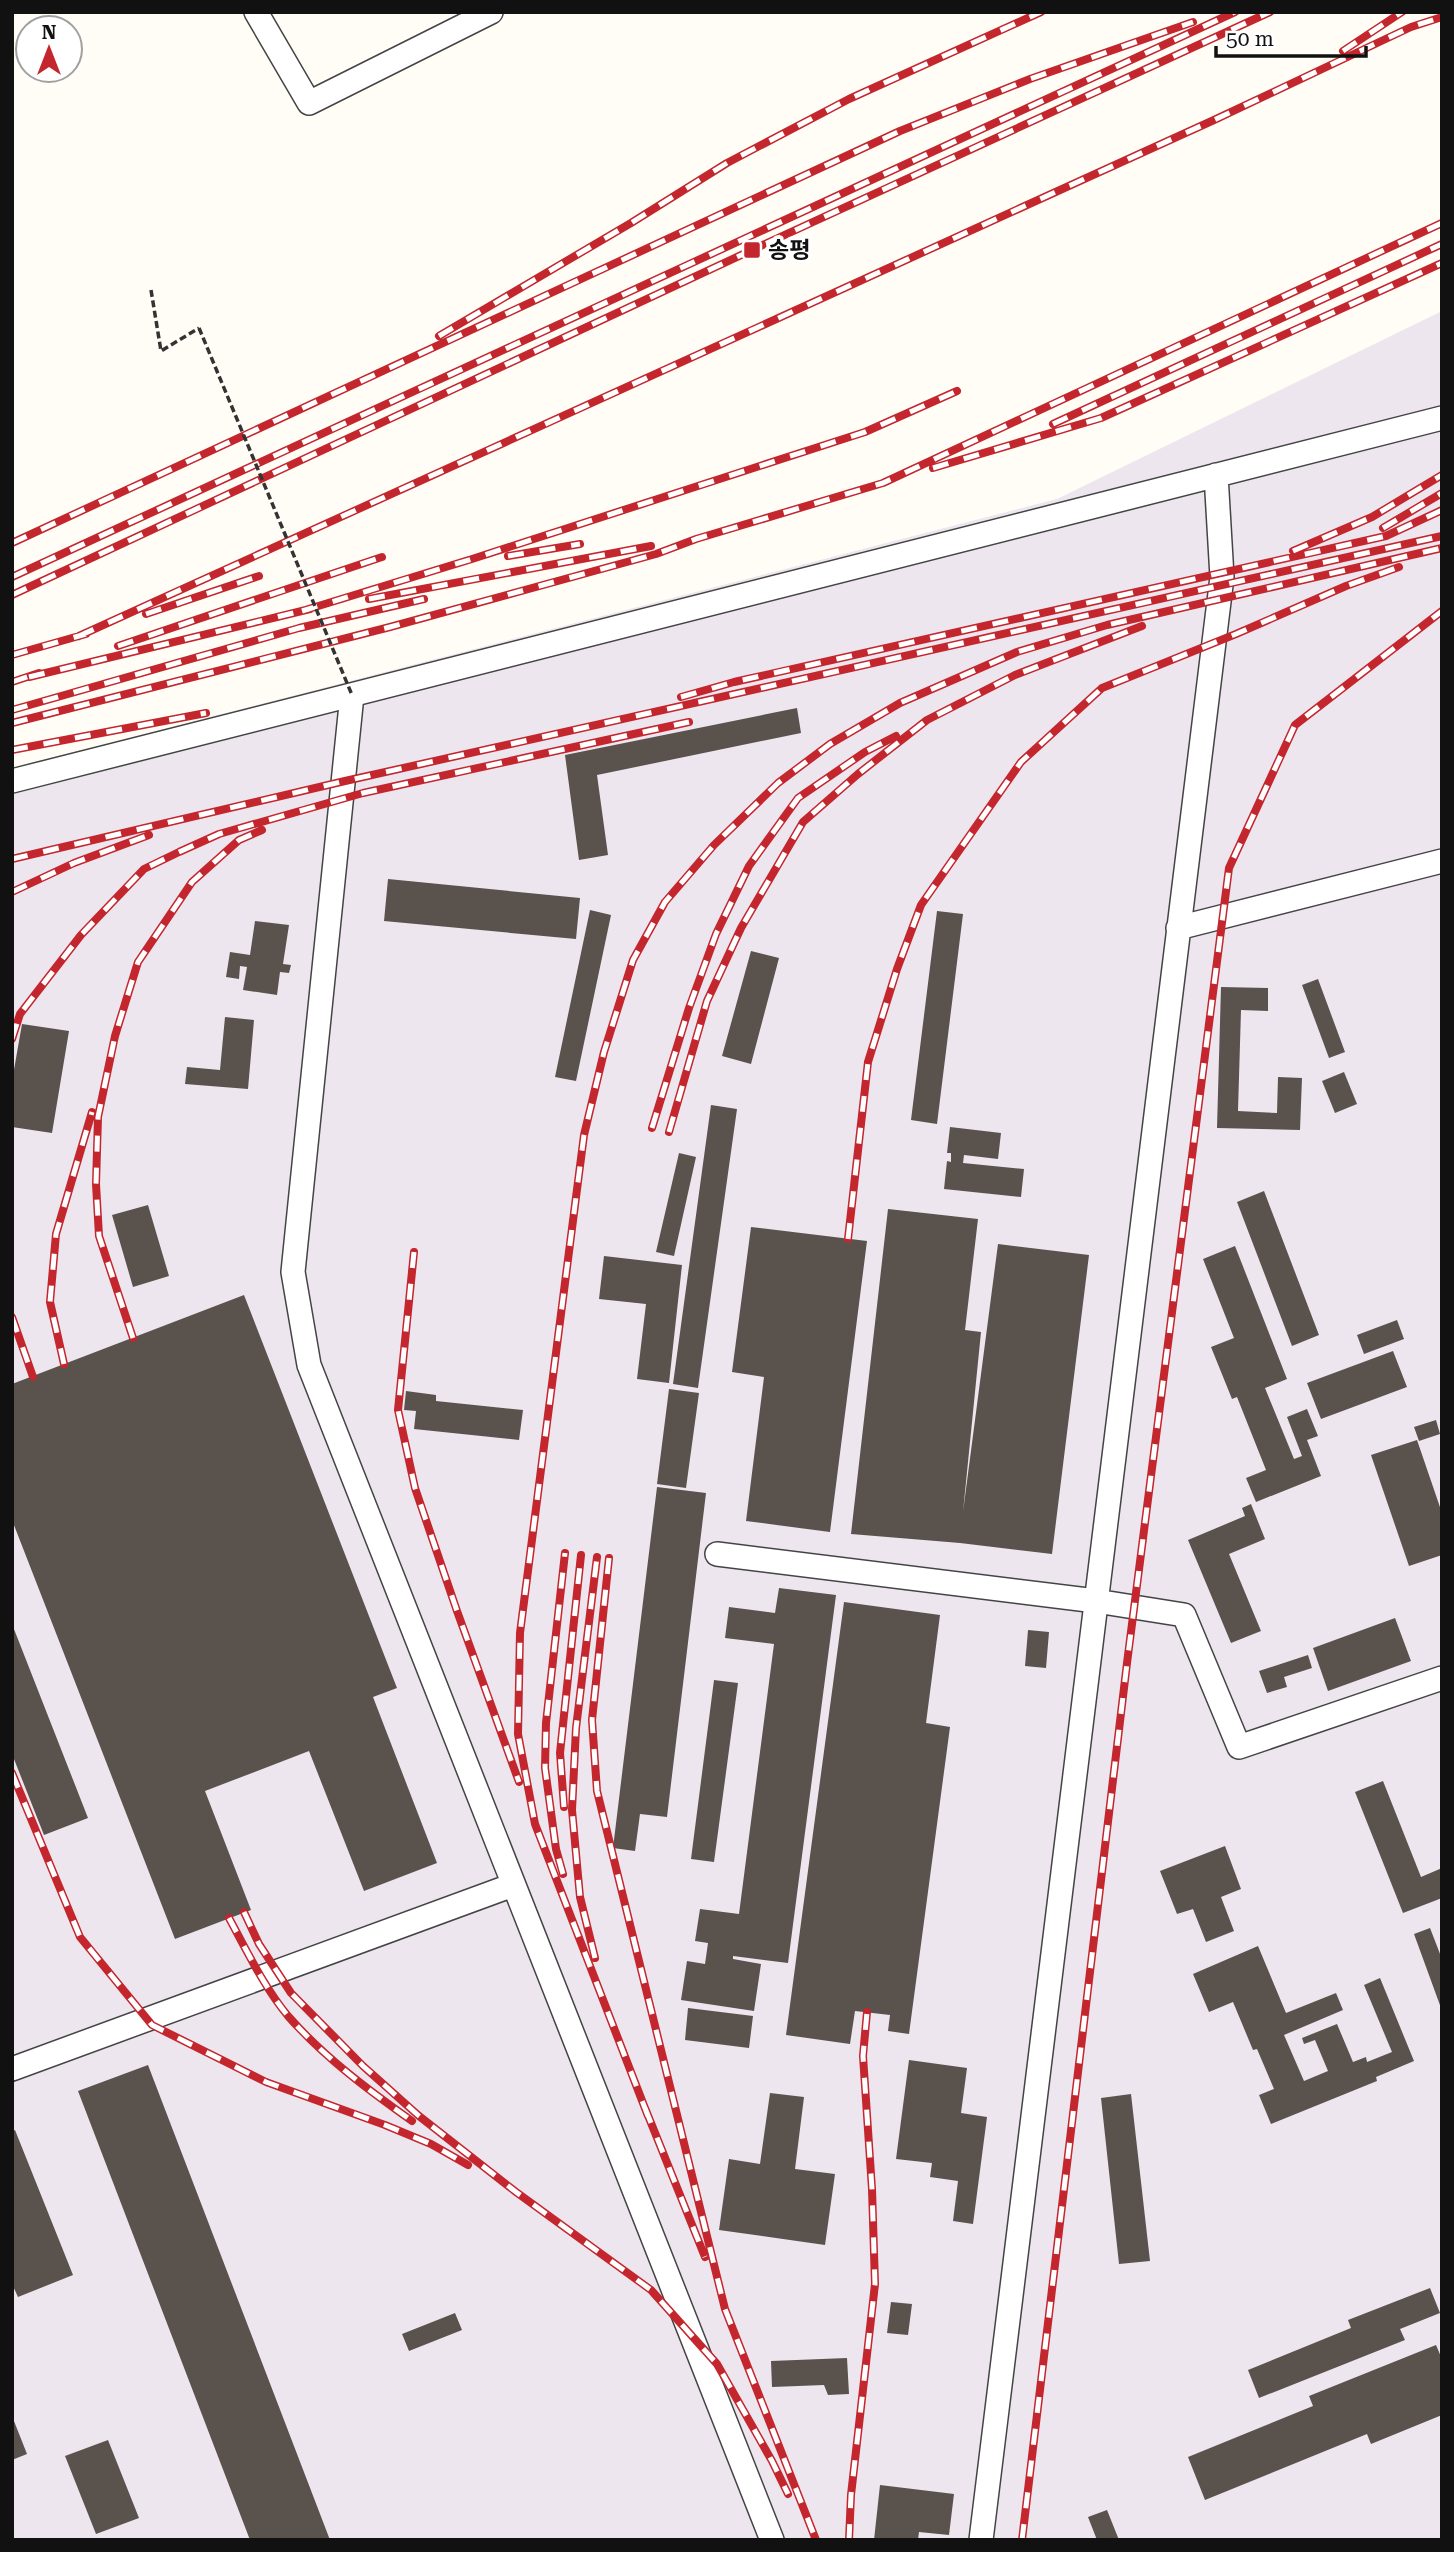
<svg xmlns="http://www.w3.org/2000/svg" width="1454" height="2552" font-family="'Roboto Serif','Noto Sans KR',serif">
<style>
.industrial{fill:#eee6ef}
.building{fill:#5a524d}
.lines{fill:none;stroke-linecap:round;stroke-linejoin:round}
.minor-casing{stroke:#444;stroke-width:26}
.path{stroke:#333;stroke-width:3.5;stroke-dasharray:7 3.5;stroke-linecap:butt}
.minor{stroke:#fff;stroke-width:23}
.rail-casing{stroke:#c4262e;stroke-width:8}
.rail{stroke:#fff;stroke-width:5;stroke-dasharray:16;stroke-linecap:butt}
.path-bridge{stroke:#333;stroke-width:3.5;stroke-dasharray:7 3.5;stroke-linecap:butt}
.poi-dot{fill:#c4262e;stroke:#fff;stroke-width:2.5}
.labels{text-anchor:middle;dominant-baseline:central;stroke-width:7;stroke-linejoin:round;paint-order:stroke}
.poi-label{font-size:23px;font-weight:bold;fill:#111;stroke:#fff;text-anchor:start}
</style>
<rect width="100%" height="100%" fill="#fffdf5"/>
<path class="industrial" d="M1442,311V2540H12V768L1057,499Z"/>
<path class="building" d="M797,708L801,733L597,775L608,855L579,860L565,755Z
M388,879L580,898L576,939L384,921Z
M590,910L611,915L576,1081L555,1077Z
M937,911L963,914L937,1124L911,1120Z
M255,921L289,925L283,964L291,965L289,973L280,972L277,995L243,990L247,967L240,966L239,979L226,977L230,952L250,955Z
M751,951L779,958L751,1064L722,1056Z
M1318,979L1345,1052L1329,1058L1302,985Z
M1221,987L1268,988V1011L1241,1010L1238,1111L1277,1113L1278,1077L1302,1078L1300,1130L1217,1128Z
M225,1017L254,1020L248,1089L185,1084L187,1067L220,1070Z
M22,1024L69,1031L52,1133L12,1127V1081Z
M1344,1072L1357,1104L1335,1113L1322,1081Z
M711,1105L737,1109L698,1388L673,1384Z
M950,1127L1001,1133L998,1159L964,1155L963,1163L1024,1169L1021,1197L944,1189L947,1161L951,1162V1153H947Z
M679,1153L696,1157L674,1256L656,1252Z
M1264,1191L1319,1335L1292,1346L1237,1202Z
M148,1205L169,1276L133,1287L112,1215Z
M888,1209L978,1219L965,1330L981,1332L963,1512L998,1244L1089,1255L1052,1554L960,1543L851,1534Z
M751,1227L867,1241L830,1532L746,1521L764,1377L732,1372Z
M1235,1246L1287,1379L1265,1388L1294,1459L1302,1456L1287,1417L1307,1409L1318,1436L1307,1440L1321,1476L1256,1502L1246,1478L1266,1470L1237,1397L1232,1399L1211,1347L1234,1338L1203,1259Z
M604,1256L682,1265L669,1383L637,1379L646,1304L599,1299Z
M244,1295L397,1688L373,1697L437,1863L364,1891L309,1751L205,1791L251,1910L175,1939L12,1520V1384Z
M1397,1320L1404,1339L1364,1354L1357,1335Z
M1393,1351L1407,1387L1321,1419L1307,1383Z
M669,1389L699,1393L686,1488L657,1484Z
M406,1391L436,1395V1401L523,1410L519,1440L414,1429L416,1411L404,1410Z
M1436,1420L1440,1434L1419,1441L1414,1427Z
M1417,1440L1442,1513V1555L1409,1566L1371,1455Z
M657,1487L706,1493L667,1817L640,1814L635,1851L613,1848Z
M1251,1504L1265,1539L1229,1554L1261,1631L1231,1643L1188,1540L1245,1516L1242,1508Z
M779,1588L836,1595L788,1963L733,1956V1959L761,1964L754,2011L681,2000L687,1961L705,1964L708,1943L695,1941L700,1909L739,1914L774,1644L725,1638L729,1607L775,1613Z
M844,1602L940,1615L926,1723L950,1727L909,2034L888,2031L890,2015L855,2011L850,2044L786,2035Z
M1395,1618L1411,1661L1328,1691L1313,1648Z
M12,1624L88,1818L44,1835L12,1754Z
M1028,1630L1049,1632L1046,1668L1025,1666Z
M1308,1655L1312,1668L1284,1677L1287,1687L1267,1693L1259,1671Z
M714,1680L738,1683L714,1862L691,1859Z
M1383,1781L1421,1877L1442,1868V1898L1403,1913L1355,1792Z
M1225,1846L1241,1889L1221,1897L1234,1931L1206,1942L1193,1909L1177,1914L1160,1871Z
M1430,1928L1442,1959L1441,2008L1414,1934Z
M1258,1946L1286,2013L1336,1993L1343,2010L1284,2035L1304,2081L1328,2071L1315,2040L1304,2044L1302,2038L1337,2024L1353,2062L1366,2057L1367,2062L1392,2052L1364,1985L1380,1978L1414,2061L1376,2077L1377,2081L1271,2124L1259,2095L1274,2089L1257,2049L1253,2050L1233,2002L1209,2012L1193,1974Z
M688,2008L753,2016L749,2048L685,2040Z
M909,2060L967,2068L961,2113L987,2117L973,2224L953,2221L958,2181L930,2177L932,2163L896,2159Z
M148,2065L330,2540H250L78,2091Z
M770,2093L804,2097L795,2169L835,2174L825,2245L719,2230L729,2159L760,2164Z
M1131,2094L1150,2261L1119,2264L1101,2098Z
M15,2130L73,2275L18,2297L12,2284V2131Z
M1430,2288L1440,2313L1400,2329L1405,2340L1259,2398L1248,2370L1351,2328L1348,2320Z
M891,2302L912,2304L908,2335L887,2333Z
M455,2313L462,2330L409,2351L402,2334Z
M1436,2345L1442,2359V2415L1371,2444L1367,2434L1205,2500L1188,2457L1313,2406L1309,2396Z
M847,2358L849,2394L828,2395L824,2385L772,2387L771,2361Z
M12,2416L27,2454L12,2460Z
M108,2440L139,2518L96,2534L65,2456Z
M880,2485L954,2494L949,2535L919,2532L918,2540H874Z
M1107,2510L1119,2540H1097L1088,2517Z"/>
<g class="lines">
<g class="minor-casing">
<path id="minor" d="M256,12L309,103L491,12
M352,695L293,1272L309,1365L772,2540
M12,781L1442,418
M1178,928L1442,861
M717,1554L1096,1601L1184,1615L1239,1747L1442,1678
M12,2069L513,1885
M981,2540L1222,577L1216,475"/>
</g>
<path class="path" d="M151,290L161,351L199,328"/>
<use href="#minor" class="minor"/>
<g class="rail-casing">
<path id="rail" d="M1343,51L1402,12
M439,336L631,223L727,163L849,99L1041,12
M1053,424L1442,244
M933,468L1101,418L1442,263
M1383,528L1442,493
M12,543L900,131L1030,79L1193,22
M1293,551L1372,517L1442,475
M508,556L580,544
M12,577L1235,12
M12,595L752,250L1270,12
M369,599L651,546
M302,611L472,559L865,432L957,391
M146,614L259,576
M79,636L1214,120L1411,27L1442,17
M118,646L382,557
M12,655L86,634
M29,677L310,609
M12,682L39,673
M681,697L734,682L1386,536L1442,510
M12,710L299,628L424,599
M12,723L390,627L656,554L696,539L883,483L1442,223
M12,750L206,713
M12,859L345,781L1442,536
M12,892L74,863L149,835
M12,1039L20,1014L81,935L144,869L179,852L219,834L363,793L689,722
M652,1128L689,1008L716,934L749,866L798,798L865,752L896,736
M669,1132L707,1001L741,928L803,822L858,774L927,720L1015,675L1142,626
M848,1239L868,1062L897,969L921,905L1021,762L1102,688L1236,634L1346,586L1399,567
M414,1252L398,1410L415,1488L457,1611L519,1782
M12,1317L33,1377
M133,1338L99,1236L96,1184L98,1117L115,1036L138,962L192,882L239,840L262,830
M64,1364L50,1302L56,1234L92,1112
M609,1558L592,1720L597,1791L725,2309L816,2540
M12,1773L80,1937L152,2025L266,2082L385,2125L431,2144L468,2165
M564,1807L560,1753L581,1555
M563,1874L556,1849L545,1768L546,1723L565,1553
M244,1912L259,1944L291,1993L363,2066L419,2116L516,2192L651,2290L717,2364L772,2461L788,2494
M229,1918C247,1951 264,1987 288,2016C324,2057 367,2089 412,2121
M595,1958L580,1897L572,1810L576,1728L597,1557
M645,2108L705,2257
M648,2116L535,1824L518,1734L520,1633L584,1135L604,1052L633,960L665,902L714,845L778,783L830,744L900,703L1017,652L1107,625L1442,548
M849,2540L851,2495L875,2284L872,2189L863,2056L867,2012
M1022,2540L1127,1663L1229,868L1295,725L1442,611"/>
</g>
<use href="#rail" class="rail"/>
<path class="path-bridge" d="M199,328L352,695"/>
</g>
<rect class="poi-dot" x="743" y="241" width="18" height="18" rx="3.5"/>
<g class="labels">
<g class="poi-label">
<text x="768" y="250">송평</text>
</g>
</g>
<rect width="1454" height="2552" fill="none" stroke="#111111" stroke-width="28"/>
<g transform="translate(49 49)"><circle r="33" fill="#ffffff" stroke="#a0a0a0" stroke-width="2"/>
<path d="M0-5L12 26L0 18L-12 26Z" fill="#c4262e"/>
<text y="-10" font-size="19" font-weight="bold" text-anchor="middle" fill="#111111">N</text>
</g>
<path d="M1216 46v10h150v-10" fill="none" stroke="#111111" stroke-width="3.5"/>
<text x="1226" y="46" font-size="21" fill="#111111" stroke="#ffffff" stroke-width="5" paint-order="stroke">50 m</text>
</svg>
